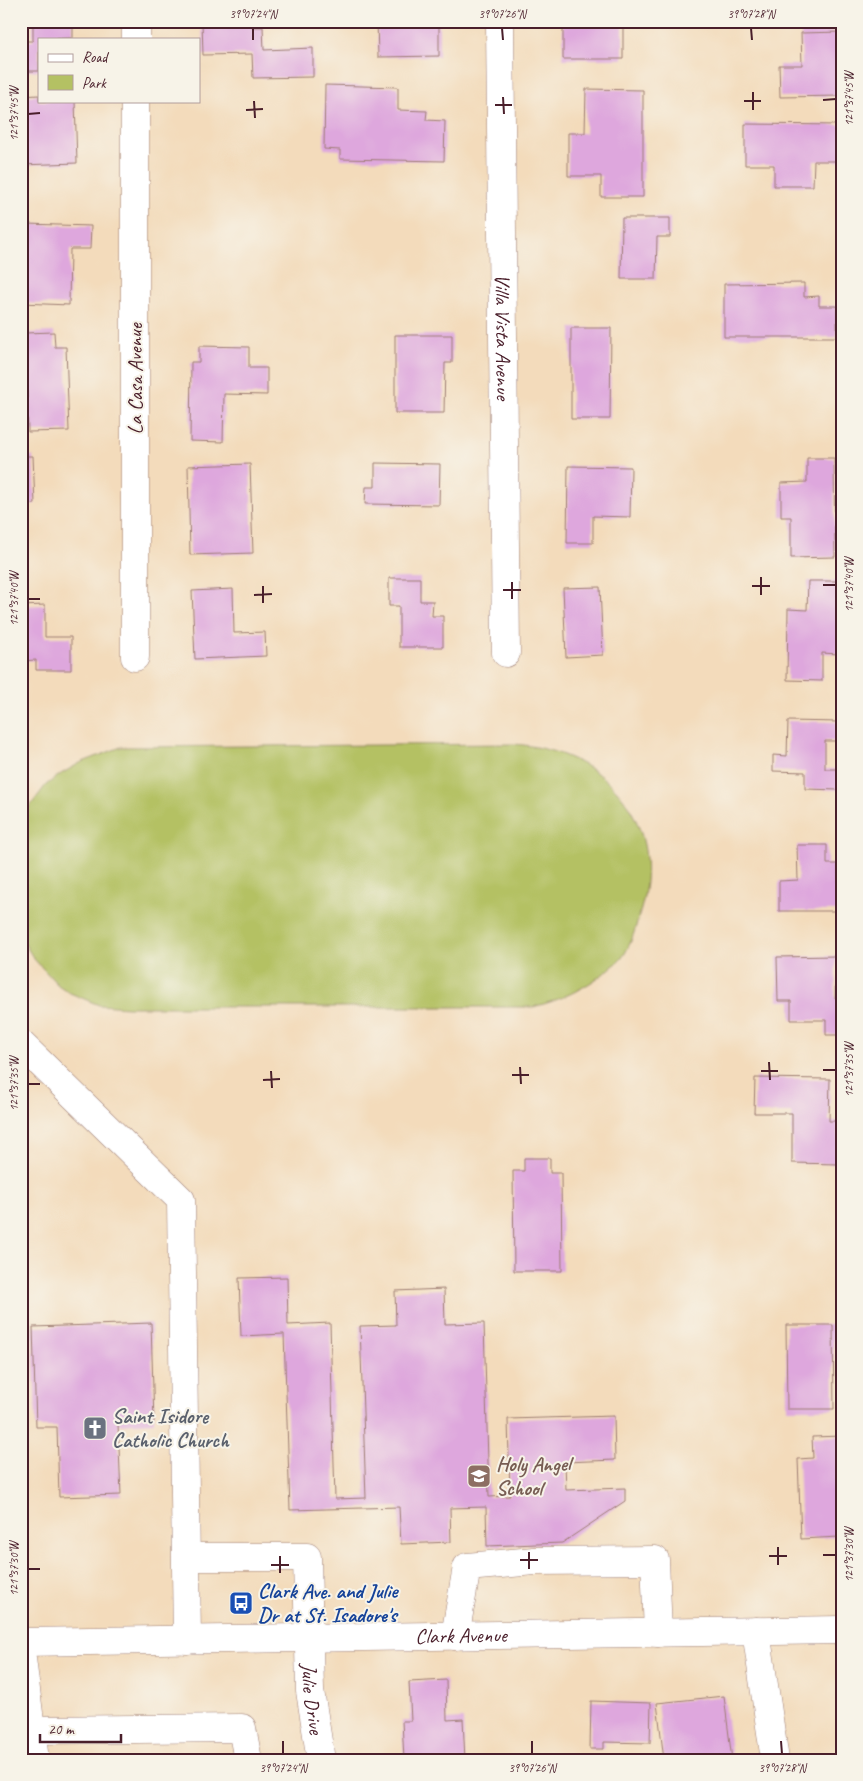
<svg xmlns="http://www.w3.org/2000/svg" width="863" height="1781" font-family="Caveat,sans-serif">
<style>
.green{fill:#b4c163;stroke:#7f7047}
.building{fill:#dea7dd}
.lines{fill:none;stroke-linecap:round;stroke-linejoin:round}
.minor-casing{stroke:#9e7d73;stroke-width:29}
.minor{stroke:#fff;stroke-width:28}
.ticks{fill:none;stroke:#4a1f2b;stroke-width:2}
.labels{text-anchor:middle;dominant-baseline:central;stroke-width:4;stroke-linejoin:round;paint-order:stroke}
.street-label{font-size:21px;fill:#4a1f2b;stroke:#f7f3e8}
.worship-label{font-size:21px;font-weight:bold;fill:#5b616d;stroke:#f7f3e8;text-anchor:start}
.education-label{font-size:21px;font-weight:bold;fill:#785e54;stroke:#f7f3e8;text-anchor:start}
.transit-label{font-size:21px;font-weight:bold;fill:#164399;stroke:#f7f3e8;text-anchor:start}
.neatline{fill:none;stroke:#4a1f2b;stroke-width:2}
.ticks-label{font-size:12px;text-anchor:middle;fill:#4a1f2b}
</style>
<rect width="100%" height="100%" fill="#f7f3e8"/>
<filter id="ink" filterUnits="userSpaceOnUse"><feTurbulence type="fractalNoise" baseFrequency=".02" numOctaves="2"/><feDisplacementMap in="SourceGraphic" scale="10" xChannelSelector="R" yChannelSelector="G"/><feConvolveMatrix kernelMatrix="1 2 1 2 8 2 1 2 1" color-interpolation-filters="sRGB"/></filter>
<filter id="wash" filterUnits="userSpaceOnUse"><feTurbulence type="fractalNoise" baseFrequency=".0096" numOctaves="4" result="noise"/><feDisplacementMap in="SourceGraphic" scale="20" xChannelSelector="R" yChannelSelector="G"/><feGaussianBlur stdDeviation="1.12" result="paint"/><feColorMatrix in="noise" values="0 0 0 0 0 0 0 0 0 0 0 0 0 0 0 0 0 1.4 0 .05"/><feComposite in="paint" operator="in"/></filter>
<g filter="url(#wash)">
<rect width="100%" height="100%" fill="#f3dbbb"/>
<path class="green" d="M514,744C603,751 666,818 641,909C636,925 632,945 621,959C618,963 611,967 607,971C584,989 561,1000 533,1007H128L99,1005L70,993L58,985L34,959L21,938L22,817L46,785L61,774L80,763L121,747Z"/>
<g id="blocks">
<path class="building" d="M33,21H73V38L39,39V71H23V41H33Z
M202,21H252V27H263L264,50L313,48V77L253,78L252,54L203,55Z
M377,21H427V24H439V56L378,57Z
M563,21H623V59H563Z
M842,32L841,96L780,97L779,65H802L801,33Z
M325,85L398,87V110L427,111L426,120L445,121L444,161L340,159V150L324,149Z
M586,89L643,90V197H601V176H568V133H585Z
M39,95V101H75L77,163L21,165V96Z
M745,124L842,125V161H814L813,186H774V165H745Z
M622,218H670V237H657L656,279H621Z
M26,224L91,226L90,249H70L69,305L21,303V264H25Z
M804,283V297L819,296V306H837V337H724V284Z
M571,328H611L610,419H571Z
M54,332L55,347H66L69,431L28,432L25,333Z
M395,335H452V363H445L444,413H395Z
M199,346L249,347V368H267V395L224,394L223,442L190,441L191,362H199Z
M21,456H33L35,504L21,505Z
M807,458H834L835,557L791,558V517H781V483L807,482Z
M375,463L440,464L439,505L365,504L366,487H375Z
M250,464L253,553L190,555L188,466Z
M568,466L631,467L630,517L593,516V543H567Z
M389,578H420V601H433L432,616H443V647H399V606H389Z
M808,581H838V654L822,653V681L787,680L788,609L807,610Z
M600,587L603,655L566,657L563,588Z
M233,589L234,633L265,632L266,656L195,659L192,591Z
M45,605V637H71V670H36V660L21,661V606Z
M788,721L839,722V741H825V769H840L839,790L805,789V772L773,771V755L787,756Z
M797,845H827V864H838L839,911H779V881L798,880Z
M836,956L835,998H842V1035H826V1020H791V1001H778L777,957Z
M755,1078L830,1079L829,1121H838V1164L792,1163V1113H754Z
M524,1158H550V1173H561L562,1271H514L513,1171H524Z
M287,1277L288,1325L330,1323L335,1499L366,1498L360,1326L396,1325L395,1291L444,1289L445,1324L484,1323L489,1497L510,1496L508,1419L614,1416L615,1460L565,1462L566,1490L625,1488V1501L562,1543L487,1546L486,1507L450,1508L451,1542L401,1544L399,1507L290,1510L284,1334L241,1336L239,1278Z
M151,1323L154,1422L118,1424L121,1495L59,1497L57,1427H36L33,1327Z
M786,1325H833L834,1409H787Z
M842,1436V1516H838L839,1537L801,1539L798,1459L813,1458L812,1437Z
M446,1680L447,1720L463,1719L465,1760H404L402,1721H411L409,1682Z
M724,1696L732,1760H664L657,1703Z
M591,1701L651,1703L650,1743L604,1742V1749H590Z"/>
</g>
</g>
<g filter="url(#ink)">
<use href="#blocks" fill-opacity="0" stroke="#9e7d73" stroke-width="1"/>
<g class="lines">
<g class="minor-casing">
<g id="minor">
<path id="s1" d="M500,21L506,653"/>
<path d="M136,39V21"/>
<path d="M135,657V101"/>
<path d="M21,1044L181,1200L187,1640"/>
<path id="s2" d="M187,1557H307L310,1691L321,1760"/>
<path d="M756,1631L775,1760"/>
<path d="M455,1636L467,1567L534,1561L655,1560L658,1633"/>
<path id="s3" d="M21,1642L842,1630"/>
<path d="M21,1651L35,1760"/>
<path d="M31,1730L242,1728L248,1760"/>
</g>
</g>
<use href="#minor" class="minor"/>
</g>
</g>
<path class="ticks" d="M253,28V40M502,28L503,40M751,28L752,40M753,92V110M503,97L504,114M823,100L836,99M254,101L255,118M744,101H761M495,105H512M246,110L263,109M28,114L40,113M761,577V595M512,582V599M823,585H836M263,586V603M752,586H770M503,590H521M254,595L272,594M28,599H40M769,1062L770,1080M520,1067L521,1084M823,1070H836M271,1071L272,1088M761,1071H778M512,1075H529M263,1080L280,1079M28,1084H40M778,1547V1565M529,1552V1569M823,1555H836M280,1556V1573M769,1556H787M520,1560H538M271,1565H289M28,1569H40M283,1741V1754M532,1741V1754M781,1741L782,1754"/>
<defs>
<g id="church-square" transform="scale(1.25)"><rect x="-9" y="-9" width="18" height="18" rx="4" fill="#6b7280" stroke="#f7f3e8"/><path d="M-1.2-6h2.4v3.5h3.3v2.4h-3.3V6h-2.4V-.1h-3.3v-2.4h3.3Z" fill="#fff"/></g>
<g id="school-square" transform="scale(1.25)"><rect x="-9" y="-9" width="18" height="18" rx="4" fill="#8d6e63" stroke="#f7f3e8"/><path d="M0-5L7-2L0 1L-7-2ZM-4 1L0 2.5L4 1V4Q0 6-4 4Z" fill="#fff"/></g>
<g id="bus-square" transform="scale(1.25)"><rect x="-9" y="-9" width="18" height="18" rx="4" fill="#1a4fb4" stroke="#f7f3e8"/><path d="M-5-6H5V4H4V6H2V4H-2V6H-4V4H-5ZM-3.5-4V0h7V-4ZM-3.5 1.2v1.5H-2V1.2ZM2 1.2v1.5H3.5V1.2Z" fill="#fff"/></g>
</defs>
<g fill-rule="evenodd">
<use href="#church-square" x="95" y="1428"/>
<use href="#school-square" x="479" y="1476"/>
<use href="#bus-square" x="241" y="1603"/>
</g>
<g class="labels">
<g class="street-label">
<text stroke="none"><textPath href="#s1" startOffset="316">Villa Vista Avenue</textPath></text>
<text transform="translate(135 379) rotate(-90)">La Casa Avenue</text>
<text stroke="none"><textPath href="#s3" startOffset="440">Clark Avenue</textPath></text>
<text stroke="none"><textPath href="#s2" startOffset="262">Julie Drive</textPath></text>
</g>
<g class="worship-label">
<text x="112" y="1416">Saint Isidore<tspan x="112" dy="24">Catholic Church</tspan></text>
</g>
<g class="education-label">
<text x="496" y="1464">Holy Angel<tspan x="496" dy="24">School</tspan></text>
</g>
<g class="transit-label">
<text x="258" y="1591">Clark Ave. and Julie<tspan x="258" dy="24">Dr at St. Isadore's</tspan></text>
</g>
</g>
<rect width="863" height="1781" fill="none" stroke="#f7f3e8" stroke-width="55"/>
<rect x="38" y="38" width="162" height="65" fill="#f7f3e8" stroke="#b29e9c"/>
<rect x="48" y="54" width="25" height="8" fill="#ffffff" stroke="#b29e9c"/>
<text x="82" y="62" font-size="15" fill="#4a1f2b">Road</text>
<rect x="48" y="75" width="25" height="15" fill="#b4c163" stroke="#b29e9c"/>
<text x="82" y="88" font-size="15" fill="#4a1f2b">Park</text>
<path d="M40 1734v8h81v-8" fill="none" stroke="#4a1f2b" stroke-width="2.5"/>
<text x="48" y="1734" font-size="15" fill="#4a1f2b" stroke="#f7f3e8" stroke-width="4" paint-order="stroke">20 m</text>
<rect x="28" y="28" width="808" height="1726" class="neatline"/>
<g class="ticks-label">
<text x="253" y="18">39°07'24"N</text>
<text x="502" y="18">39°07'26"N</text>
<text x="751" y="18">39°07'28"N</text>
<text transform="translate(849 99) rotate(-90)" y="4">121°37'45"W</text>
<text transform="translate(14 114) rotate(-90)" y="4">121°37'45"W</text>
<text transform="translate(849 585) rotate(-90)" y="4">121°37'40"W</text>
<text transform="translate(14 599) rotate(-90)" y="4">121°37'40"W</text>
<text transform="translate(849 1070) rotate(-90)" y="4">121°37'35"W</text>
<text transform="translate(14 1084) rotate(-90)" y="4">121°37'35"W</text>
<text transform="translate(849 1555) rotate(-90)" y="4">121°37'30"W</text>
<text transform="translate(14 1569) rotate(-90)" y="4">121°37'30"W</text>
<text x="283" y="1772">39°07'24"N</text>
<text x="532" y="1772">39°07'26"N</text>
<text x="782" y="1772">39°07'28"N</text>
</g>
</svg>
